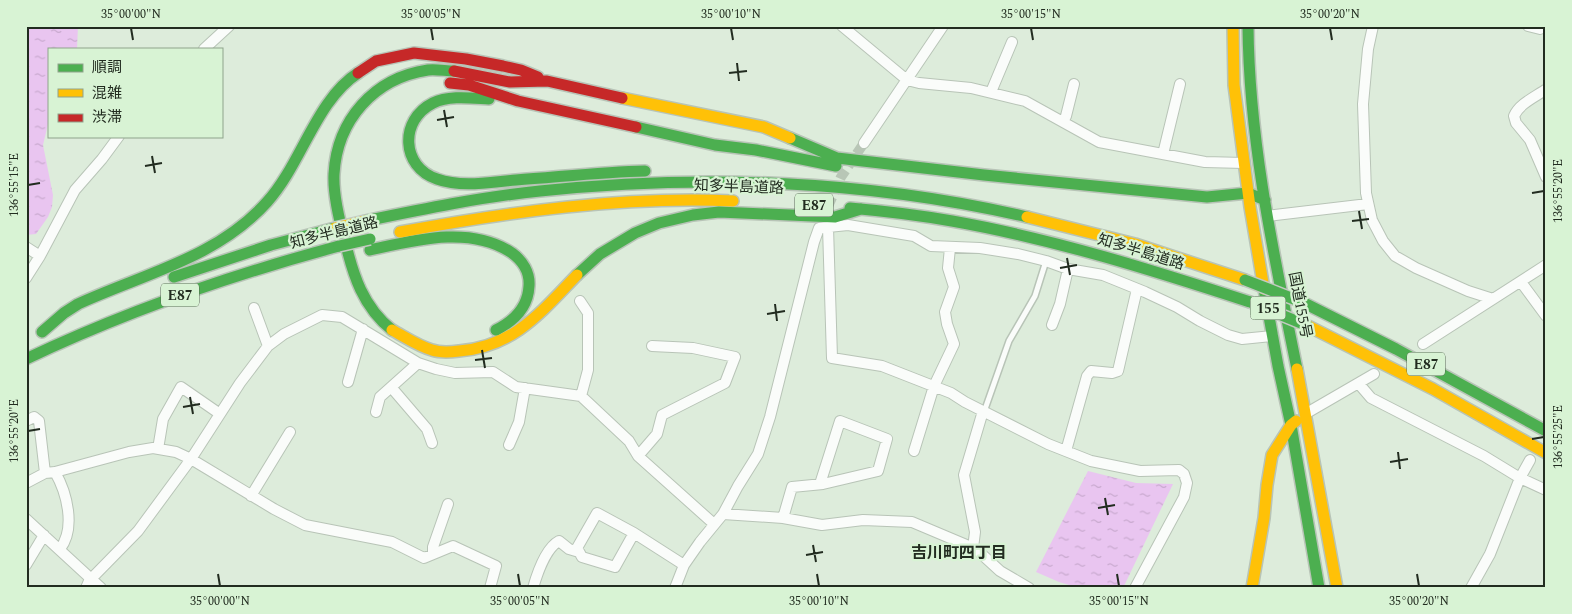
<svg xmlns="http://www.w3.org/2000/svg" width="1572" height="614" font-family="Spectral,'Noto Sans JP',serif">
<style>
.water{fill:url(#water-ripples)}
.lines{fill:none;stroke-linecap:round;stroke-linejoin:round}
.street-tunnel{stroke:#b8c6b6;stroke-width:10;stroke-dasharray:10 5;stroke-linecap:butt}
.lane-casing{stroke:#b8c4b7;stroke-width:8}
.street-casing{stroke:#b8c4b7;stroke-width:12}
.fast-casing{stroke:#b8c4b7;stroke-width:14}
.slow-casing{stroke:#b8c4b7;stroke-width:14}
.jam-casing{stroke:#b8c4b7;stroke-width:14}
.lane{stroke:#fafcfa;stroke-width:5}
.street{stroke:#fafcfa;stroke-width:10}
.fast{stroke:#4caf50;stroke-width:11}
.slow{stroke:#ffc107;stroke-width:11}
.jam{stroke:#c62828;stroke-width:11}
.fast-bridge-casing{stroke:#c3cac1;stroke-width:14;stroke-linecap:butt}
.slow-bridge-casing{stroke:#c3cac1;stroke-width:14;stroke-linecap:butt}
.fast-bridge{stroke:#4caf50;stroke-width:11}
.slow-bridge{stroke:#ffc107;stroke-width:11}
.ticks{fill:none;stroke:#222c20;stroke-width:2}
.labels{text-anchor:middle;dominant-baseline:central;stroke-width:4.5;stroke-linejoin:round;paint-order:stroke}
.shield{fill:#d8f3d4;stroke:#596856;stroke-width:1}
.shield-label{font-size:14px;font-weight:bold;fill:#222c20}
.street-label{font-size:15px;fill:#222c20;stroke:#d8f3d4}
.neighbourhood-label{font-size:16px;font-weight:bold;fill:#222c20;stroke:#d8f3d4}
.neatline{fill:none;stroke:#222c20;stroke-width:2}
.ticks-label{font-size:12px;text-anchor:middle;fill:#222c20}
</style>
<defs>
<pattern id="water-ripples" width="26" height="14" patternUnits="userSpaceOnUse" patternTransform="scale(1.25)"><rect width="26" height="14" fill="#e9c5f0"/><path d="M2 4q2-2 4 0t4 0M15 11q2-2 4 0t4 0" fill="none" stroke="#c8a9ce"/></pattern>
</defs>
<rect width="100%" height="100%" fill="#ddecdb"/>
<path class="water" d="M26,26H78L77,49H49V120L43,145L53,195L52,207L48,217L36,234L26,235Z
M1088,471L1136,483L1173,484L1124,586L1120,588H1079L1059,582L1036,572Z"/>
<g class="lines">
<path class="street-tunnel" d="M822,220L841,177L864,143"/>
<g class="lane-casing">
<path id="lane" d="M984,412L1009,341L1035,296L1046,261"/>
</g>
<g class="street-casing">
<path id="street" d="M842,26L907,80L919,83L971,88L1025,101L1099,142L1205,162L1244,163
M1373,26L1368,49L1363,104L1366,193L1372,220L1383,241L1395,256L1416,268L1468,291L1493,299
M1528,26L1540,29L1542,26
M204,49L229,26
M1545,90C1535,97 1519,104 1514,116L1516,123L1530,140L1546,177
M991,92L1012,42
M1063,122L1066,116L1074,84
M864,143L943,26
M1163,154L1180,84
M1267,216L1368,204
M26,247L40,256
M26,278L40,256L75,190L102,159L119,136
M1521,282L1546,316
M580,301L588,313V370L581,396
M254,308L268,346
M1052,325L1060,304L1068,269
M1423,344L1546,265
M348,382L363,329
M1359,384L1371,398L1484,456L1520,478L1546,490
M391,387L427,429L432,443
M376,412L380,397L418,363
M1305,414L1374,374
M26,421L34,417L39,421L45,473L26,483
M509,445L519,422L525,388
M158,449L163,419L181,387L220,414
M914,451L934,386L954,344L947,324L945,312L954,287L948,268L950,248
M1066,451L1087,376L1091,371L1112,373L1118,371L1137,289
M638,456L657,434L662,415L725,383L735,357L693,348L652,346
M55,472C67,493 76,528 60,549
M45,473L55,472L129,452L153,448L176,452L191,459L274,509L305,525L392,542L424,558L453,546L496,566L490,588
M251,496L290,432
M723,514L783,518L822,525L863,520L912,522L976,549L1000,571L1029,588
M783,518L792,487L823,484L878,471L887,439L840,421L820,484
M26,519L101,588
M634,533L615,567L582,557L577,548L597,513L634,533L684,565
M973,548L975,532L964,475L983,411
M433,554V547L448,504
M26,565L44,535
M86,588L89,581L138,531L191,459L240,383L268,346L284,334L322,315L342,317L418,363L436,369L455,373L493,372L516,387L581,396L629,441L638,456L714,524
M533,588C537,574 546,548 559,541L569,549L579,552
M675,588L684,565L700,542L723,514L738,486L758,454L770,417L814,242L819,228L828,227
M1135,588L1184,497L1187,483L1184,474L1179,470L1140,471L1091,461L1048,444L965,402L951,393L882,366L832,358L828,227L848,225L914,236L931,246L980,248L1018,254L1046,261L1068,269L1103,275L1145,292L1177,307L1200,321L1228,335L1242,339L1273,336
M1471,588L1490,554L1520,478L1530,460"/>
</g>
<g class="fast-casing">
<path id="fast" d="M1248,26C1249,142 1274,256 1297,369
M489,99C471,98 449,95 433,103C399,120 401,167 437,179C462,188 491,182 516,180C559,177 602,172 645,171
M636,127L715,145L756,150L836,166
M790,138L837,158L984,175L1207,197L1248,193L1265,200
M850,208C884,211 918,215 952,221C1054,239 1152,270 1250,302
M365,221C423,209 481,197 540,191C701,174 869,180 1027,217
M370,250C415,240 471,225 512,253C523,261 530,273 529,286C528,307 514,321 496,330
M577,275L600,254L635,233L659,223L693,215L719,212L835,217L861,209
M174,277L271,245L335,228
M1264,289L1278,366L1291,425L1319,588
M1304,303L1396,349L1546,431
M392,330C363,307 353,275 345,241C340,223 333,192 334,174C337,120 374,78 428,70C436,69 446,71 454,71
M42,332L64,313L78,304C143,274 217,258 267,202C301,165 316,100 358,73
M26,359C127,311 231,275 339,246"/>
</g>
<g class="slow-casing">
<path id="slow" d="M1233,26L1234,85L1250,207L1264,289
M622,98L764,127L790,138
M1027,217L1135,244L1245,280
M400,232C508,212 623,196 733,201
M1308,326L1433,389L1546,453
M392,330C405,337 418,346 432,350C441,353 451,352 459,351C514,347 542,311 577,275
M1297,369L1337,588
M1252,588L1264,518L1267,485L1272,455L1291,425L1296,421"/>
</g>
<g class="jam-casing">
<path id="jam" d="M454,71L510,82L547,81L622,98
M358,73L376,61L414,53L466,59L503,66L521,70L538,77
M450,83L469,85L518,101L636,127"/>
</g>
<use href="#lane" class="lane"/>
<use href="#street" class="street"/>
<use href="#fast" class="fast"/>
<use href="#slow" class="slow"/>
<use href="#jam" class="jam"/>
<g class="fast-bridge-casing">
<path id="fast-bridge" d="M339,246L370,239
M1245,280L1304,303
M1250,302L1308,326"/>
</g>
<g class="slow-bridge-casing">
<path id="slow-bridge" d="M335,228L365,221"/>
</g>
<use href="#fast-bridge" class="fast-bridge"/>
<use href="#slow-bridge" class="slow-bridge"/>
</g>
<path class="ticks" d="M131,28L133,40M431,28L433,40M731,28L733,40M1031,28L1033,40M1330,28L1332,40M737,63L739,81M729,73L747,71M444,110L447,127M437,120L454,117M152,156L155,173M145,166L162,163M28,185L40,183M1532,193L1544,191M1359,211L1362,229M1352,221L1369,219M1067,258L1070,275M1060,268L1077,265M775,304L777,321M767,314L785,311M482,350L485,368M475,360L492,358M190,397L193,414M183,407L200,404M28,431L40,429M1532,439L1544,437M1398,452L1400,469M1390,462L1408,459M1105,498L1108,515M1098,508L1115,505M813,545L816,562M806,555L823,552M218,574L220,586M518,574L520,586M817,574L819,586M1117,574L1119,586M1417,574L1419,586"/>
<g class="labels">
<g class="shield">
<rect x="795" y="193.5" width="38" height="23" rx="4"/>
<rect x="161" y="283.5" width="38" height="23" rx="4"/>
<rect x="1250.5" y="296.5" width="35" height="23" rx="4"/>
<rect x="1407" y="352.5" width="38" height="23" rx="4"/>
</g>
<g class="shield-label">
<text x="814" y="205">E87</text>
<text x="180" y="295">E87</text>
<text x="1268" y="308">155</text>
<text x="1426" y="364">E87</text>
</g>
<g class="street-label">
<text transform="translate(739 187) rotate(2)">知多半島道路</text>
<text transform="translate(334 233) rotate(-14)">知多半島道路</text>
<text transform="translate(1141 252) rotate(17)">知多半島道路</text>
<text transform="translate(1300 305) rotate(79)">国道155号</text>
</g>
<g class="neighbourhood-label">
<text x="959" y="553">吉川町四丁目</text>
</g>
</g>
<rect width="1572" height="614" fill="none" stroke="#d8f3d4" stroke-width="55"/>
<rect x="48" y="48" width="175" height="90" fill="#d8f3d4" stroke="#8fa38c"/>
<rect x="58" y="64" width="25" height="8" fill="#4caf50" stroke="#8fa38c"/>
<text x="92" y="72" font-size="15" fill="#222c20">順調</text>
<rect x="58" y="89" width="25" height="8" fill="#ffc107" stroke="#8fa38c"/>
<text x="92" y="98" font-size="15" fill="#222c20">混雑</text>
<rect x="58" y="114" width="25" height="8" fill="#c62828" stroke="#8fa38c"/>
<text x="92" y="122" font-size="15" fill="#222c20">渋滞</text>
<rect x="28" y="28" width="1516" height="558" class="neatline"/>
<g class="ticks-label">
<text x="131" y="18">35°00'00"N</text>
<text x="431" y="18">35°00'05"N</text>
<text x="731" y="18">35°00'10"N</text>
<text x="1031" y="18">35°00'15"N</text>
<text x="1330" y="18">35°00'20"N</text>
<text transform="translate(14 185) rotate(-90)" y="4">136°55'15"E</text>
<text transform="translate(1558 191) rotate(-90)" y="4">136°55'20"E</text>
<text transform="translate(14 431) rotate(-90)" y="4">136°55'20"E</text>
<text transform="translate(1558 437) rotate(-90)" y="4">136°55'25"E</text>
<text x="220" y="605">35°00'00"N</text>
<text x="520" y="605">35°00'05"N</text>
<text x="819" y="605">35°00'10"N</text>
<text x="1119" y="605">35°00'15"N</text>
<text x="1419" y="605">35°00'20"N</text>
</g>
</svg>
